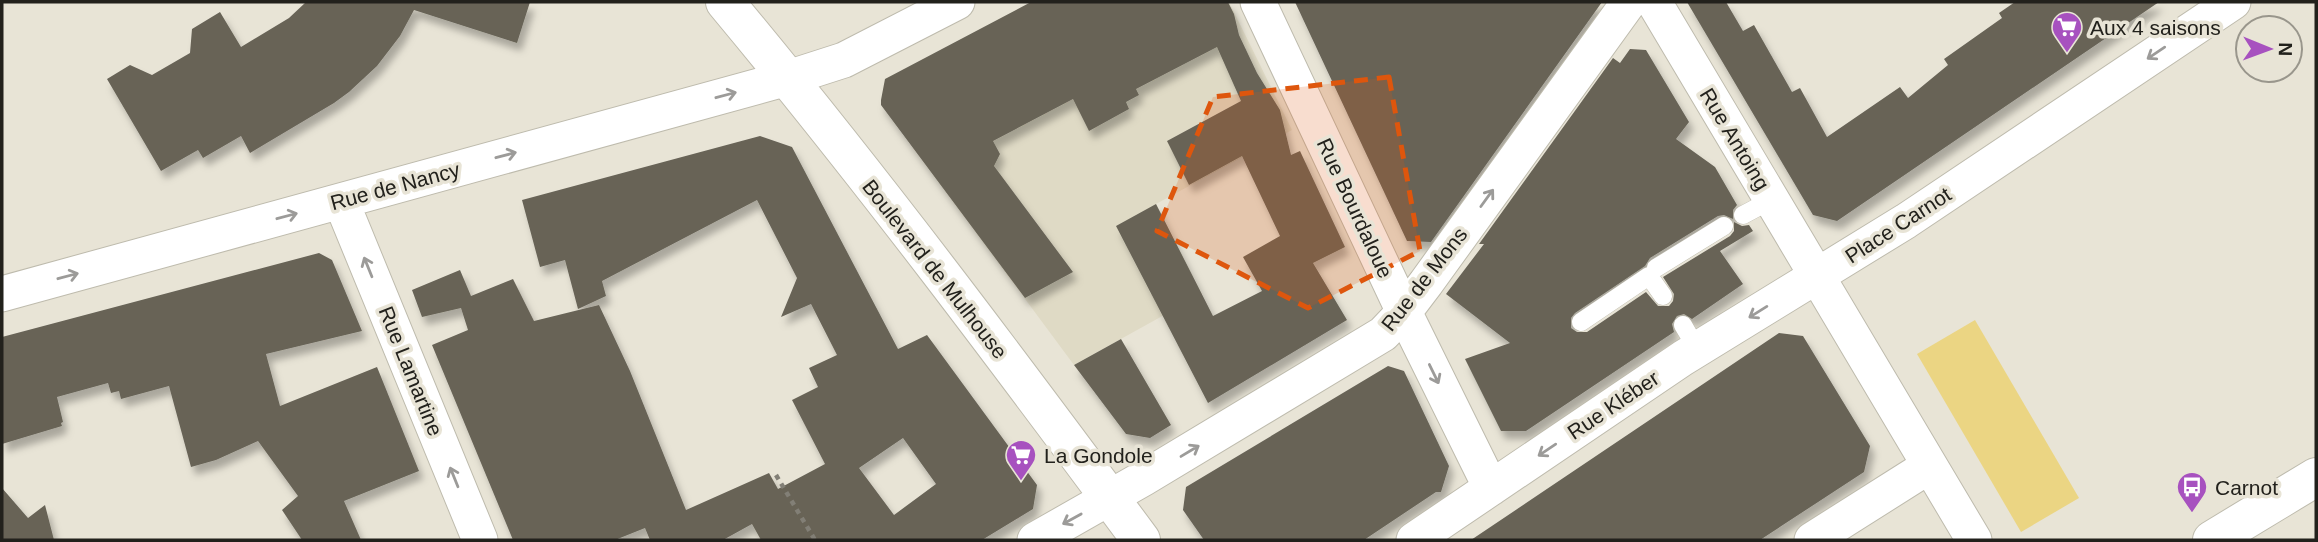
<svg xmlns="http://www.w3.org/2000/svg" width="2318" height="542" font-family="Helvetica,sans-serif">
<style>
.built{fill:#dfdac5}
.green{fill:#ebd583}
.building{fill:#676357;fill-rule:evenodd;filter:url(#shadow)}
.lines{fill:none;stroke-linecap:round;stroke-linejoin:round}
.service-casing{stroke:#bebbad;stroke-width:19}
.minor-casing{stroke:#bebbad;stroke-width:37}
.tertiary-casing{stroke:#bebbad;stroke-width:40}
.path{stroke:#827f76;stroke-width:4.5;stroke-dasharray:5 5;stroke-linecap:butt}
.service{stroke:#fff;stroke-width:18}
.minor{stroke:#fff;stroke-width:35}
.tertiary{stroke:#fff;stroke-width:38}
.oneway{stroke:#9c9b99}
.marked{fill:#de560d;fill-opacity:0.2;stroke:#de560d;stroke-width:5;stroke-dasharray:14 9;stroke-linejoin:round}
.labels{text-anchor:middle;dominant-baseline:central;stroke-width:7;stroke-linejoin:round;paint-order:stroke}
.poi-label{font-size:21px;fill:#22211c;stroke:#e8e4d6;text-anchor:start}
.street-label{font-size:21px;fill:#22211c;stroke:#e8e4d6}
</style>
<defs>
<filter id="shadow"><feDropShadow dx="4.5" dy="8" stdDeviation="3.5" flood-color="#0004"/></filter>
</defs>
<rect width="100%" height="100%" fill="#e8e4d6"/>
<path class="built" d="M1195,2H1229L1292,130L1156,204L1202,294L1074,365L913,148Z"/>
<path class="green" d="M1975,320L2079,498L2021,532L1917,354Z"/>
<path class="building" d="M306,2H530L517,43L414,10L400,36L377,66L349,92L334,103L250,153L241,136L203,158L198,150L161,171L107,79L130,65L152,75L190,53L192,29L220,12L241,47L289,18Z
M1031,2H1228L1234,14L1239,35L1257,73L1280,110L1291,155L1300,151L1345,247L1313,263L1347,320L1208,403L1116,226L1156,204L1213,316L1262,291L1243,257L1280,236L1242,156L1189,185L1167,141L1241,101L1217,47L1136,89L1139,95L1126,102L1129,109L1089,131L1073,99L993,141L1000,154L994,166L1073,272L1025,298L881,105V100L885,79Z
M1295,2H1602L1431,242L1407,241Z
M1687,2H1726L1743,31L1754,25L1792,92L1800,88L1827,137L1900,87L1908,98L1948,65L1944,59L2002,18L1999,13L2015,2H2159L1837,221L1813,215Z
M1630,49L1646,50L1689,122L1676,139L1715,167L1737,205L1733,210V219L1724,215L1718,216L1650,258L1645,266L1575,313L1571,318V328L1577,332H1587L1646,292L1658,306H1669L1673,301L1674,294L1663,277L1730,236L1734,231V222L1742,226L1749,225L1753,231L1720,251L1743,284L1692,319L1684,314L1677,316L1672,324L1674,332L1526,431H1501L1465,359L1510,343L1446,294L1484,244H1479L1613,58L1620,63Z
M760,136L792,147L898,349L927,335L1037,485L1033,509L982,540H761L752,524L723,540H650L645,528L615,540H513L432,345L468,330L461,308L422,317L412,290L460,270L471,296L513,279L534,321L599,305L630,371L686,510L769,473L778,489L825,464L792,400L818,387L809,368L837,355L811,304L781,317L797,278L757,200L602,281L606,296L578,309L565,260L540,267L522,200ZM903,438L936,484L894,515L859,468Z
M319,253L332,260L362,331L266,354L280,406L377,367L419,471L344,501L361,540H302L282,510L298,496L258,441L216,460L191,467L169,386L121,399L119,391L111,393L108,383L57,397L63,422L61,423L62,426L2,444V337Z
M1779,333L1803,336L1870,446L1864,472L1760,540H1471Z
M1121,339L1171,425L1150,438L1126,434L1074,365Z
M1388,366L1404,371L1449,466L1441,492H1436L1364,540H1204L1183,510L1186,487Z
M2,488L28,518L45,505L54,540H2Z"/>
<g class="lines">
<g class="service-casing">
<path id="service" d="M1743,215L1771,200
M1656,268L1724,226
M1581,322L1649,276L1663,296
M1683,325L1697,349"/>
</g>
<g class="minor-casing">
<path id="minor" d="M1258,2L1404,312L1491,488
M1654,2L1974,540
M341,201L480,540
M2,294L788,78L844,60L957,2
M1035,540L1144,478L1383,334L1404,312L1426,283L1629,2
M1414,540L1683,358L1906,221L2233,2
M1812,540L1929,466"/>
</g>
<g class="tertiary-casing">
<path id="tertiary" d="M725,2C870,176 1006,358 1141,540
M2212,540L2316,477"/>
</g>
<path class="path" d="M776,475L815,540"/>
<use href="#service" class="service"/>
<use href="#minor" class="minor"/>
<use href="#tertiary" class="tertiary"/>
</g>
<defs><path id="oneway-shaft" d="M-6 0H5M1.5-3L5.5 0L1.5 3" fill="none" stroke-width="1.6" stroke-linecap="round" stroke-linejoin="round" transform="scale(1.75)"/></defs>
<g class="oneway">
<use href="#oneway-shaft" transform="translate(2156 53) rotate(146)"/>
<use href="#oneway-shaft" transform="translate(726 95) rotate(-15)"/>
<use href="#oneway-shaft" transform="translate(506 155) rotate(-15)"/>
<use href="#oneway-shaft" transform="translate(1487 198) rotate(-54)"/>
<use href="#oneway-shaft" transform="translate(287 216) rotate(-15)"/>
<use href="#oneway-shaft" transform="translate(368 267) rotate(-112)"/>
<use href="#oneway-shaft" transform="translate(68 276) rotate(-15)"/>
<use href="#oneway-shaft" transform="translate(1758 312) rotate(148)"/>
<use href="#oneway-shaft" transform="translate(1434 374) rotate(64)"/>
<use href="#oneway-shaft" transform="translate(1547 450) rotate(146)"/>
<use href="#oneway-shaft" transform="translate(1190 451) rotate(-31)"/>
<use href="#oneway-shaft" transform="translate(454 477) rotate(-112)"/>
<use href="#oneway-shaft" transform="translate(1072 519) rotate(151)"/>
</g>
<path class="marked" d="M1389,77L1420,251L1308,308L1157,231L1213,97Z"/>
<defs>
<g id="supermarket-pin" transform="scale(1.575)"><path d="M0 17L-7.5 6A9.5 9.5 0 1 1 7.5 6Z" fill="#a751bf" stroke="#e8e4d6"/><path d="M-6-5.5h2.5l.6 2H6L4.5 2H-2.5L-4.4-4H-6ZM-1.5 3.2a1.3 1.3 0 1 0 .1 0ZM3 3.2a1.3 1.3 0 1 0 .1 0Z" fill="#fff"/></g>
<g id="bus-pin" transform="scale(1.575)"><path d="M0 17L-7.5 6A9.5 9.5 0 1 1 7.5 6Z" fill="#a751bf" stroke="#e8e4d6"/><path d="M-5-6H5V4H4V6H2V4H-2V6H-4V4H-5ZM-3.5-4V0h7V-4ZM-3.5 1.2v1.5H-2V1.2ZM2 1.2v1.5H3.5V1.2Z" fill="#fff"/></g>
</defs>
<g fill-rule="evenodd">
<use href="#supermarket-pin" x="2067" y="27"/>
<use href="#supermarket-pin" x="1021" y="455"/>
<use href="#bus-pin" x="2192" y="487"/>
</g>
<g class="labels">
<g class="poi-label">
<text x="2090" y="27">Aux 4 saisons</text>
<text x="1044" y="455">La Gondole</text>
<text x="2215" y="487">Carnot</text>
</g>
<g class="street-label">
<text transform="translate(1735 139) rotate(59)">Rue Antoing</text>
<text transform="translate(395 186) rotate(-15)">Rue de Nancy</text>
<text transform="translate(1355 208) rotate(65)">Rue Bourdaloue</text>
<text transform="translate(1898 225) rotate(-33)">Place Carnot</text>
<text transform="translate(935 269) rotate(52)">Boulevard de Mulhouse</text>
<text transform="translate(1424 279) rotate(-52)">Rue de Mons</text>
<text transform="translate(411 371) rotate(68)">Rue Lamartine</text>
<text transform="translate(1613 405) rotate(-34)">Rue Kléber</text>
</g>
</g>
<rect width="2318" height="542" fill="none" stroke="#22211c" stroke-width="7"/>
<g transform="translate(2269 49) rotate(91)"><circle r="33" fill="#e8e4d6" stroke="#99968c" stroke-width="2"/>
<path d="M0-5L12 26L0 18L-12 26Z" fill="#a751bf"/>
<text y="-10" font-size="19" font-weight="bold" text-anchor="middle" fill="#22211c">N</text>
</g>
</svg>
